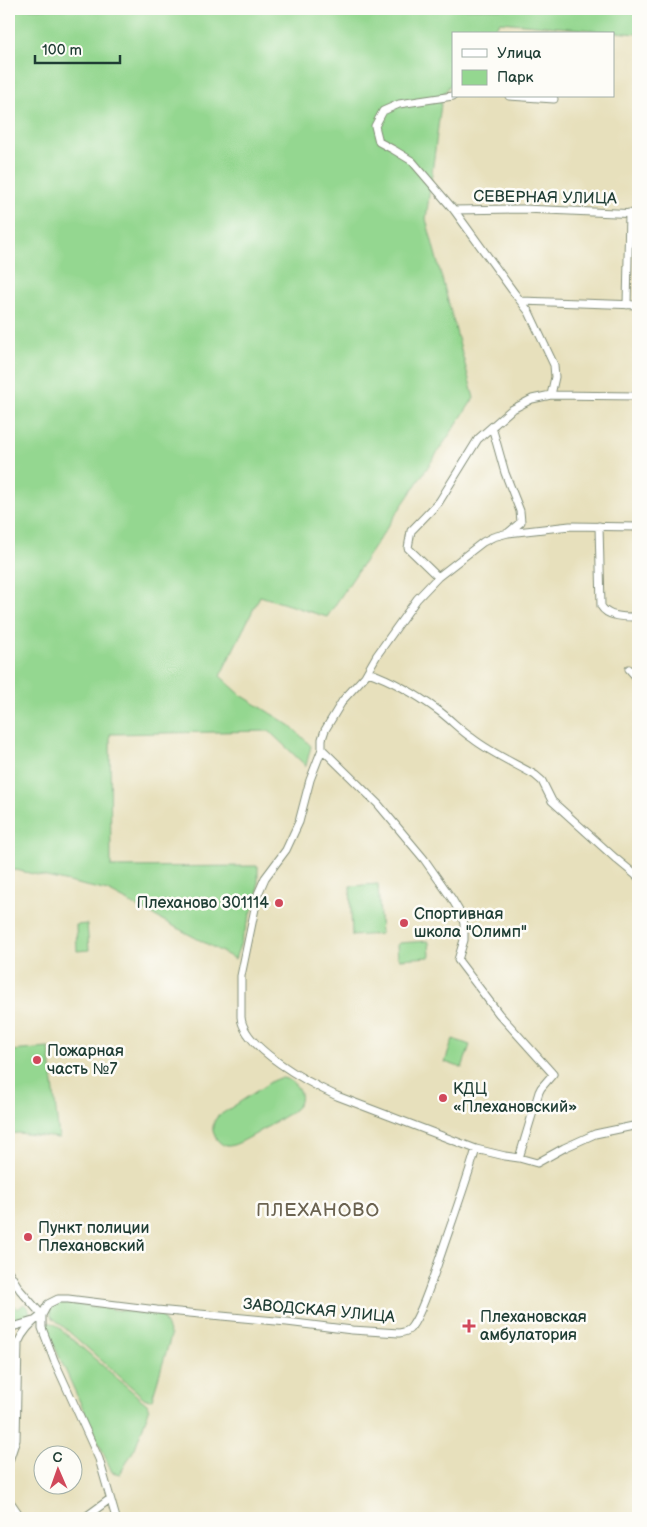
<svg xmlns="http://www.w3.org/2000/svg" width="647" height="1527" font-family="'Balsamiq Sans',sans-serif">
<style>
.green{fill:#94d790;stroke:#5a8a62}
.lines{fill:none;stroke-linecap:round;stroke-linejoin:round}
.minor-casing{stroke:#838e78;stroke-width:9}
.minor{stroke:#fff;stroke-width:7}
.poi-dot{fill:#d1495b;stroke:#fdfcf7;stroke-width:2}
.labels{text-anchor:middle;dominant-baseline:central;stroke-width:5;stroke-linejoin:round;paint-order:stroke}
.street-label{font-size:16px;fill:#1f3d34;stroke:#fdfcf7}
.poi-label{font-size:16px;fill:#1f3d34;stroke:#fdfcf7;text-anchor:start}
.quarter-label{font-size:19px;letter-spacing:1px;fill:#6b6351;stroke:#fdfcf7}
</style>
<rect width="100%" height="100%" fill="#fdfcf7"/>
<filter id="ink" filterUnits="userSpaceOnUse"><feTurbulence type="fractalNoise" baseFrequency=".02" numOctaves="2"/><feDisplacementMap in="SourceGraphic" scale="10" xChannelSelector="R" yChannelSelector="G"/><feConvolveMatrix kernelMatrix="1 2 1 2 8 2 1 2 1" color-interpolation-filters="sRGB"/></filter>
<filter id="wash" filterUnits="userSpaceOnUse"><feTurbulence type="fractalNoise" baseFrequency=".0096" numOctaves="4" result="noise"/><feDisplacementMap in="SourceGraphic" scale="20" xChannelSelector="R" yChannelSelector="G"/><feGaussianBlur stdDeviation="1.12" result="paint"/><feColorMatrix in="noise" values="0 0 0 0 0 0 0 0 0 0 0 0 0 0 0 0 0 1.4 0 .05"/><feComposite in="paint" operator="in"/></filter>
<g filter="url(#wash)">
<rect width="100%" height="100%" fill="#e7e0bc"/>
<path class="green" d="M9,9H638V34L500,22L491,34H453V81L442,96L426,219L474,398L327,617L260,596L220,676L241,695L291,726L311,746L306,766L269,731L110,734L111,867L258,866V894L235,959L108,891L16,870L9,871Z
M378,884L381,934L352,936L350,886Z
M87,924L89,950L77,951L76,925Z
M428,941L429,943L430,955L429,957L400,959L398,958L397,945L399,943Z
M453,1039L470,1045L462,1068L445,1062Z
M49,1048L59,1138L18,1133L9,1134V1051Z
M279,1078C292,1077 305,1091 299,1104C297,1108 293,1110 290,1113C279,1119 237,1148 227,1146C222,1145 217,1141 215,1136C211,1129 213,1123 217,1117L272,1081Z
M11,1302L18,1309L24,1304L28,1308L32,1317L9,1325V1305Z
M60,1302L162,1316L171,1336L152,1399L149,1400L144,1398L51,1316L50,1309L54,1304Z
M48,1322L55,1324L142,1400L147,1404L149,1410L135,1448L120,1474L112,1472L47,1330L46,1325Z"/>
</g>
<g filter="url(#ink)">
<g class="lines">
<g class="minor-casing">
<path id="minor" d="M453,96L399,104L383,111L375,126L379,142L394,150L412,161L454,210L515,294L529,312L554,365L555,377L551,395
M509,96L554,99
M454,210L524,209L638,214
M521,301L638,305
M627,305L629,213
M492,427L505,473L520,511L521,522L508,533
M599,526L601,606C608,618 626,617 638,617
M638,527L570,526L508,533L493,537L483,542L438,577L417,599L377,655L365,676L343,700L325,730L322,739V749L310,780L299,822L286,850L265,878L258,894L241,976V1017C243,1048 311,1084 337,1096L476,1149L505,1156L519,1158L537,1163L564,1148L595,1134L638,1125
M438,577L408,548L411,531L439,502L478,439L511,410L532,399L551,395L638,396
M629,669L638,679
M368,672C394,681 417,695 439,711C450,719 460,730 472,738C491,753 514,763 535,775L542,781L552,801L615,858L638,877
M322,749L378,804L424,859L452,899L462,916L464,924V940L458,960L499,1014L553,1074L541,1088L539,1092L519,1158
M9,1272L20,1290L42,1315
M9,1328L33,1321
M9,1461L16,1440L18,1343C23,1331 32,1322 42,1315
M9,1500L18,1513L17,1515L13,1518
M84,1518L110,1499
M116,1518L99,1459L54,1360L42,1328V1315L48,1304L58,1299H68L157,1310L287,1322L352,1330L399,1333C405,1332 409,1331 412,1326C422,1312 431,1283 437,1266C450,1227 464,1189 476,1149"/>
</g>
<use href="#minor" class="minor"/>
</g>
</g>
<g class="poi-dot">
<circle cx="279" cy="903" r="5"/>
<circle cx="404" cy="923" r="5"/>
<circle cx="37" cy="1060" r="5"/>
<circle cx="443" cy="1098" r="5"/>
<circle cx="28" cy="1237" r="5"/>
<path d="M466.5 1318.5h5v5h5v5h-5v5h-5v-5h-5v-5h5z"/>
</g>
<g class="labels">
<g class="street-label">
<text transform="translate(545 198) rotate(1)">СЕВЕРНАЯ УЛИЦА</text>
<text transform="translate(319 1311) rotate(5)">ЗАВОДСКАЯ УЛИЦА</text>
</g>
<g class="poi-label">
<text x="269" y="903" text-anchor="end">Плеханово 301114</text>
<text x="414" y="914">Спортивная<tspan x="414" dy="18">школа "Олимп"</tspan></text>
<text x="47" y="1051">Пожарная<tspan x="47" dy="18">часть №7</tspan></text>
<text x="453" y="1089">КДЦ<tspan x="453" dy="18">«Плехановский»</tspan></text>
<text x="38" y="1228">Пункт полиции<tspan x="38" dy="18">Плехановский</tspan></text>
<text x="480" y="1317">Плехановская<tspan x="480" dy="18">амбулатория</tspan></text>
</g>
<g class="quarter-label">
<text x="318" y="1210">ПЛЕХАНОВО</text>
</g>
</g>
<rect width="647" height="1527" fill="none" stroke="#fdfcf7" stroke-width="30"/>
<rect x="452" y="32" width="162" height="65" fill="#fdfcf7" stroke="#a4b0a9"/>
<rect x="462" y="49" width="25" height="8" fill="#ffffff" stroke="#a4b0a9"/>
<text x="497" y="58" font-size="15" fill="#1f3d34">Улица</text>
<rect x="462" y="70" width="25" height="15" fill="#94d790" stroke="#a4b0a9"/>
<text x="497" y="82" font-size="15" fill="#1f3d34">Парк</text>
<g transform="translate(58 1470) rotate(358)"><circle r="24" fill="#fdfcf7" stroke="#a4b0a9"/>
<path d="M0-4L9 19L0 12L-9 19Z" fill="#d1495b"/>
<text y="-8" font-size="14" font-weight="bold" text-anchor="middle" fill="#1f3d34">С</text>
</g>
<path d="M35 55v8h85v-8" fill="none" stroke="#1f3d34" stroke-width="2.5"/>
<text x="42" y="55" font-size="15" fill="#1f3d34" stroke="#fdfcf7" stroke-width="4" paint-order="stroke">100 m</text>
</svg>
